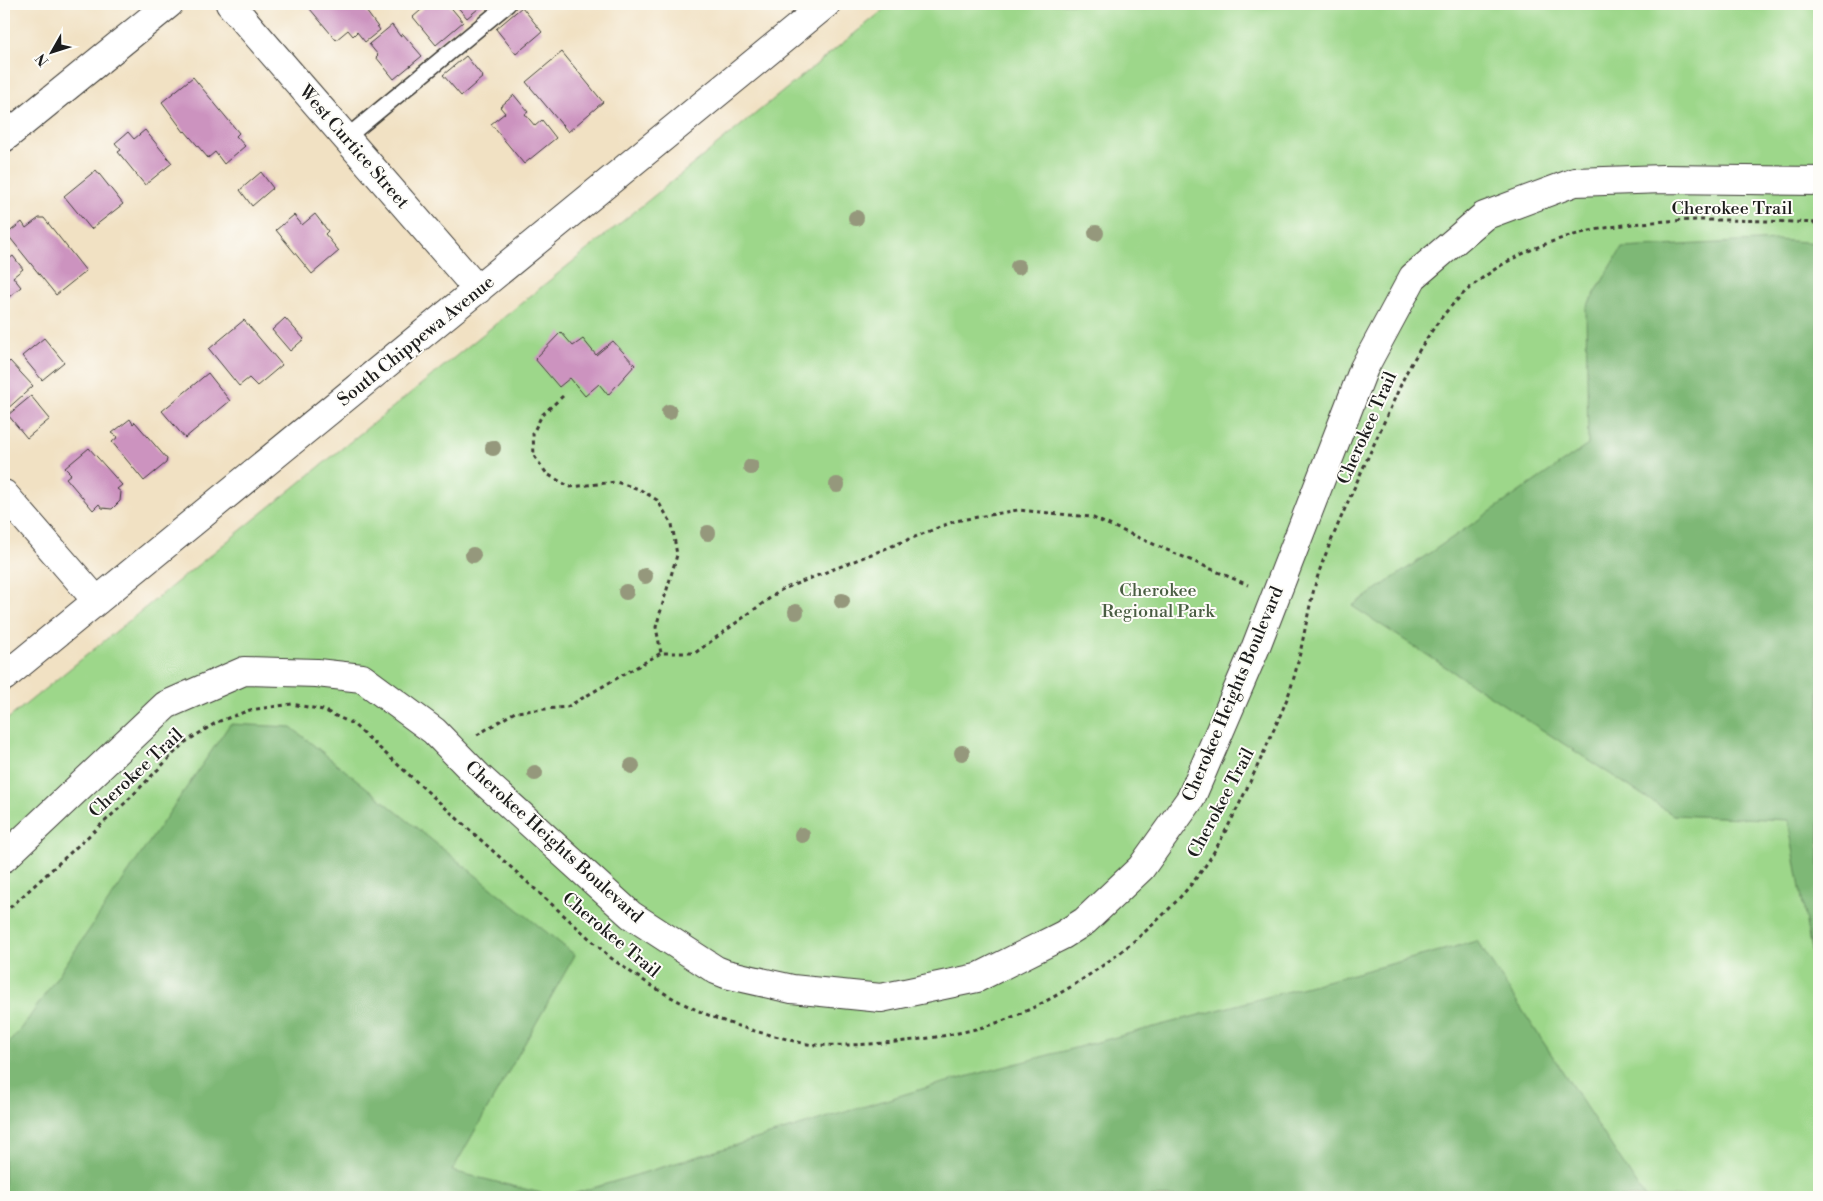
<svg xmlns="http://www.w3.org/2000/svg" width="1823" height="1201" font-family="'Libre Bodoni',serif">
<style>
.green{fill:#9dd78a;stroke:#5c7a53}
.forest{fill:#7eb876;stroke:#4d6a49}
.building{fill:#cc93bf}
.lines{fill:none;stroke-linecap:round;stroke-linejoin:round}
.lane-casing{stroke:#3c3a35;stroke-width:18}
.street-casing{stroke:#3c3a35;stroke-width:30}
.path{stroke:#3c3a35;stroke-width:3;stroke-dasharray:4 4;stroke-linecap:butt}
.lane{stroke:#fff;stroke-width:15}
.street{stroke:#fff;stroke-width:28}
.tree{fill:#95987c}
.labels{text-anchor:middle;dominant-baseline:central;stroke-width:4;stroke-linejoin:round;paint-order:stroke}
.street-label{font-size:18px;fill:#1c1c1c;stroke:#fdfcf7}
.park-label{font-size:18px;fill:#495d42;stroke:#fdfcf7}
</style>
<rect width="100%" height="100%" fill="#fdfcf7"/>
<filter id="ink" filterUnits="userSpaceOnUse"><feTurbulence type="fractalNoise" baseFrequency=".02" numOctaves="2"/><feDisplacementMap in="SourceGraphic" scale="10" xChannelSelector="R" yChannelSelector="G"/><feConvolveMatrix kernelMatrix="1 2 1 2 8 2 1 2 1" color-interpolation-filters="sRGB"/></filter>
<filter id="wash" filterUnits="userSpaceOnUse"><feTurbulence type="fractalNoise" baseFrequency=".0096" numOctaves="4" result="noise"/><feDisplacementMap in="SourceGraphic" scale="20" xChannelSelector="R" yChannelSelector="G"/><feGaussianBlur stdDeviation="1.12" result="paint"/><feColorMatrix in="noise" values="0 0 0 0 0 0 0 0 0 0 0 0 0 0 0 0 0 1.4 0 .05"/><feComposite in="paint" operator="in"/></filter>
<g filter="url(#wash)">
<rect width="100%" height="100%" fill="#f1e1c3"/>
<path class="green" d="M891,4H1819V1197H4V722Z"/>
<path class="forest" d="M1777,240L1819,243V996L1788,820L1673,815L1352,606L1588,445L1586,308L1622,248Z
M230,724L291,727L575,955L452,1171L557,1197H4V1048L22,1028Z
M1477,941L1645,1197H563L932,1086Z"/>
<g id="blocks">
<path class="building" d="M310,4H361L380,30L365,42L357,32L353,36L348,30L336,40L310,9L312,7Z
M428,4H448L463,22L436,45L413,17Z
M455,4H484L467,18Z
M522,7L542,32L516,54L496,29Z
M392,25L400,36L403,34L422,56L394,79L376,57L378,55L369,44Z
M562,52L603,102L568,132L526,82Z
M466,56L483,77L461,96L443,75Z
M193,77L239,133L236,136L245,146L224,164L215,152L208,158L185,131L184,132L162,102Z
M514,95L528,112L525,114L535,126L542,120L556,138L524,164L491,124L505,113L500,107Z
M145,130L172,163L145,185L118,152L121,150L115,143L128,132L134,139Z
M96,170L123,204L91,229L64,196Z
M261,172L273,188L252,206L240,190Z
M315,214L328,231L325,234L339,251L312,274L276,230L294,215L302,225Z
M39,218H44L86,271L56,295L7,234L22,222L26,228Z
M13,256L23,269L13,277L21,287L4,301V263Z
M285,318L304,339L290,351L272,330Z
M244,320L282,365L257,386L249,378L239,386L209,349Z
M561,332L573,346L583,339L596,355L613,341L635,365L608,395L599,384L585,396L570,378L559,387L535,359Z
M44,338L64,362L42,380L22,356Z
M10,361L33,386L5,411L4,367Z
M208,373L230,401L185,438L162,411Z
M31,396L50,419L27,438L8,415Z
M130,419L133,424L135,422L167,459L166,463L144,481L112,442L118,437L112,433Z
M89,448L122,485L117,489L121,492L120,501L112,509L102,508L99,504L93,510L66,478L71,474L65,468Z"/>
</g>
</g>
<g filter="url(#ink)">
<use href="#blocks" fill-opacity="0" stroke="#3c3a35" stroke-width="1"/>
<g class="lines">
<g class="lane-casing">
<path id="lane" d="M347,137L508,4"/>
</g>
<g class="street-casing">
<path id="street" d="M230,4L478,290
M4,138L169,4
M4,494L97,601
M4,677L826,4
M4,858L166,705L244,671L317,673L362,678L434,731L478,776L631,915L716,970L726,974L792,989L881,998L977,978L1063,935L1085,921L1141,868L1191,798L1255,649L1364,368L1413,277L1484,216L1575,182L1664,179L1819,181"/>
</g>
<path class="path" d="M563,396L542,415L533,433L534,456L547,474L570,487L616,482L639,489L657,500L672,524L677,555L656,627L661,653
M477,735L515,712L567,707L661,653H695L781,590L955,521L1018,510L1091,517L1248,585
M4,913L125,803L184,743L217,722L250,710L292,704L323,710L353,724L611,958C667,999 712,1022 779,1037C791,1040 803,1044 815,1045C845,1046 876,1044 906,1041C932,1038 958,1034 983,1027C1061,1006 1166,927 1209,860C1230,826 1247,788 1264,752C1272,733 1281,715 1288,696C1304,652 1306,605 1323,561C1348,498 1379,435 1406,373C1422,345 1438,318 1461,296C1556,206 1699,219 1819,223"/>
<use href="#lane" class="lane"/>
<use href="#street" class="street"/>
</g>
<g class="tree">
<circle cx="856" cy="218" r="8"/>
<circle cx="1096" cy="233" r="8"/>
<circle cx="1018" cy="267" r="8"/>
<circle cx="669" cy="412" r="8"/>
<circle cx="493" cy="448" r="8"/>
<circle cx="751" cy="467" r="8"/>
<circle cx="837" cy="485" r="8"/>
<circle cx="708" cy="533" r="8"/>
<circle cx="473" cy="555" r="8"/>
<circle cx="645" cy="576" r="8"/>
<circle cx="626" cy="592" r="8"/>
<circle cx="842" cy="601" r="8"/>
<circle cx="796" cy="612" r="8"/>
<circle cx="962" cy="753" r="8"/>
<circle cx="632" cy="766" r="8"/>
<circle cx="535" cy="773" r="8"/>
<circle cx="802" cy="835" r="8"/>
</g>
</g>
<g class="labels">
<g class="street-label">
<text transform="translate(354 147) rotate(49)">West Curtice Street</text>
<text x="1732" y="208">Cherokee Trail</text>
<text transform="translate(416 341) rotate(-39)">South Chippewa Avenue</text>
<text transform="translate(1367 428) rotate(-66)">Cherokee Trail</text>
<text transform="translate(1233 694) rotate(-67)">Cherokee Heights Boulevard</text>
<text transform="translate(136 773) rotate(-43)">Cherokee Trail</text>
<text transform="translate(1221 803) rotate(-62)">Cherokee Trail</text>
<text transform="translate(554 842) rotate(42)">Cherokee Heights Boulevard</text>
<text transform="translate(611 935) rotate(40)">Cherokee Trail</text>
</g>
<g class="park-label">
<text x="1158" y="590">Cherokee<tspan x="1158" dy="21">Regional Park</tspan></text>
</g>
</g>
<rect width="1823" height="1201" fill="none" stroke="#fdfcf7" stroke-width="20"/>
<g transform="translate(52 52) rotate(231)" stroke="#fdfcf7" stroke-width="4" paint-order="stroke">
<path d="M0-4L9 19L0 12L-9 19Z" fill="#1c1c1c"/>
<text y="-8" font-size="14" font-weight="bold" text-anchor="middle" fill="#1c1c1c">N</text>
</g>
</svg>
